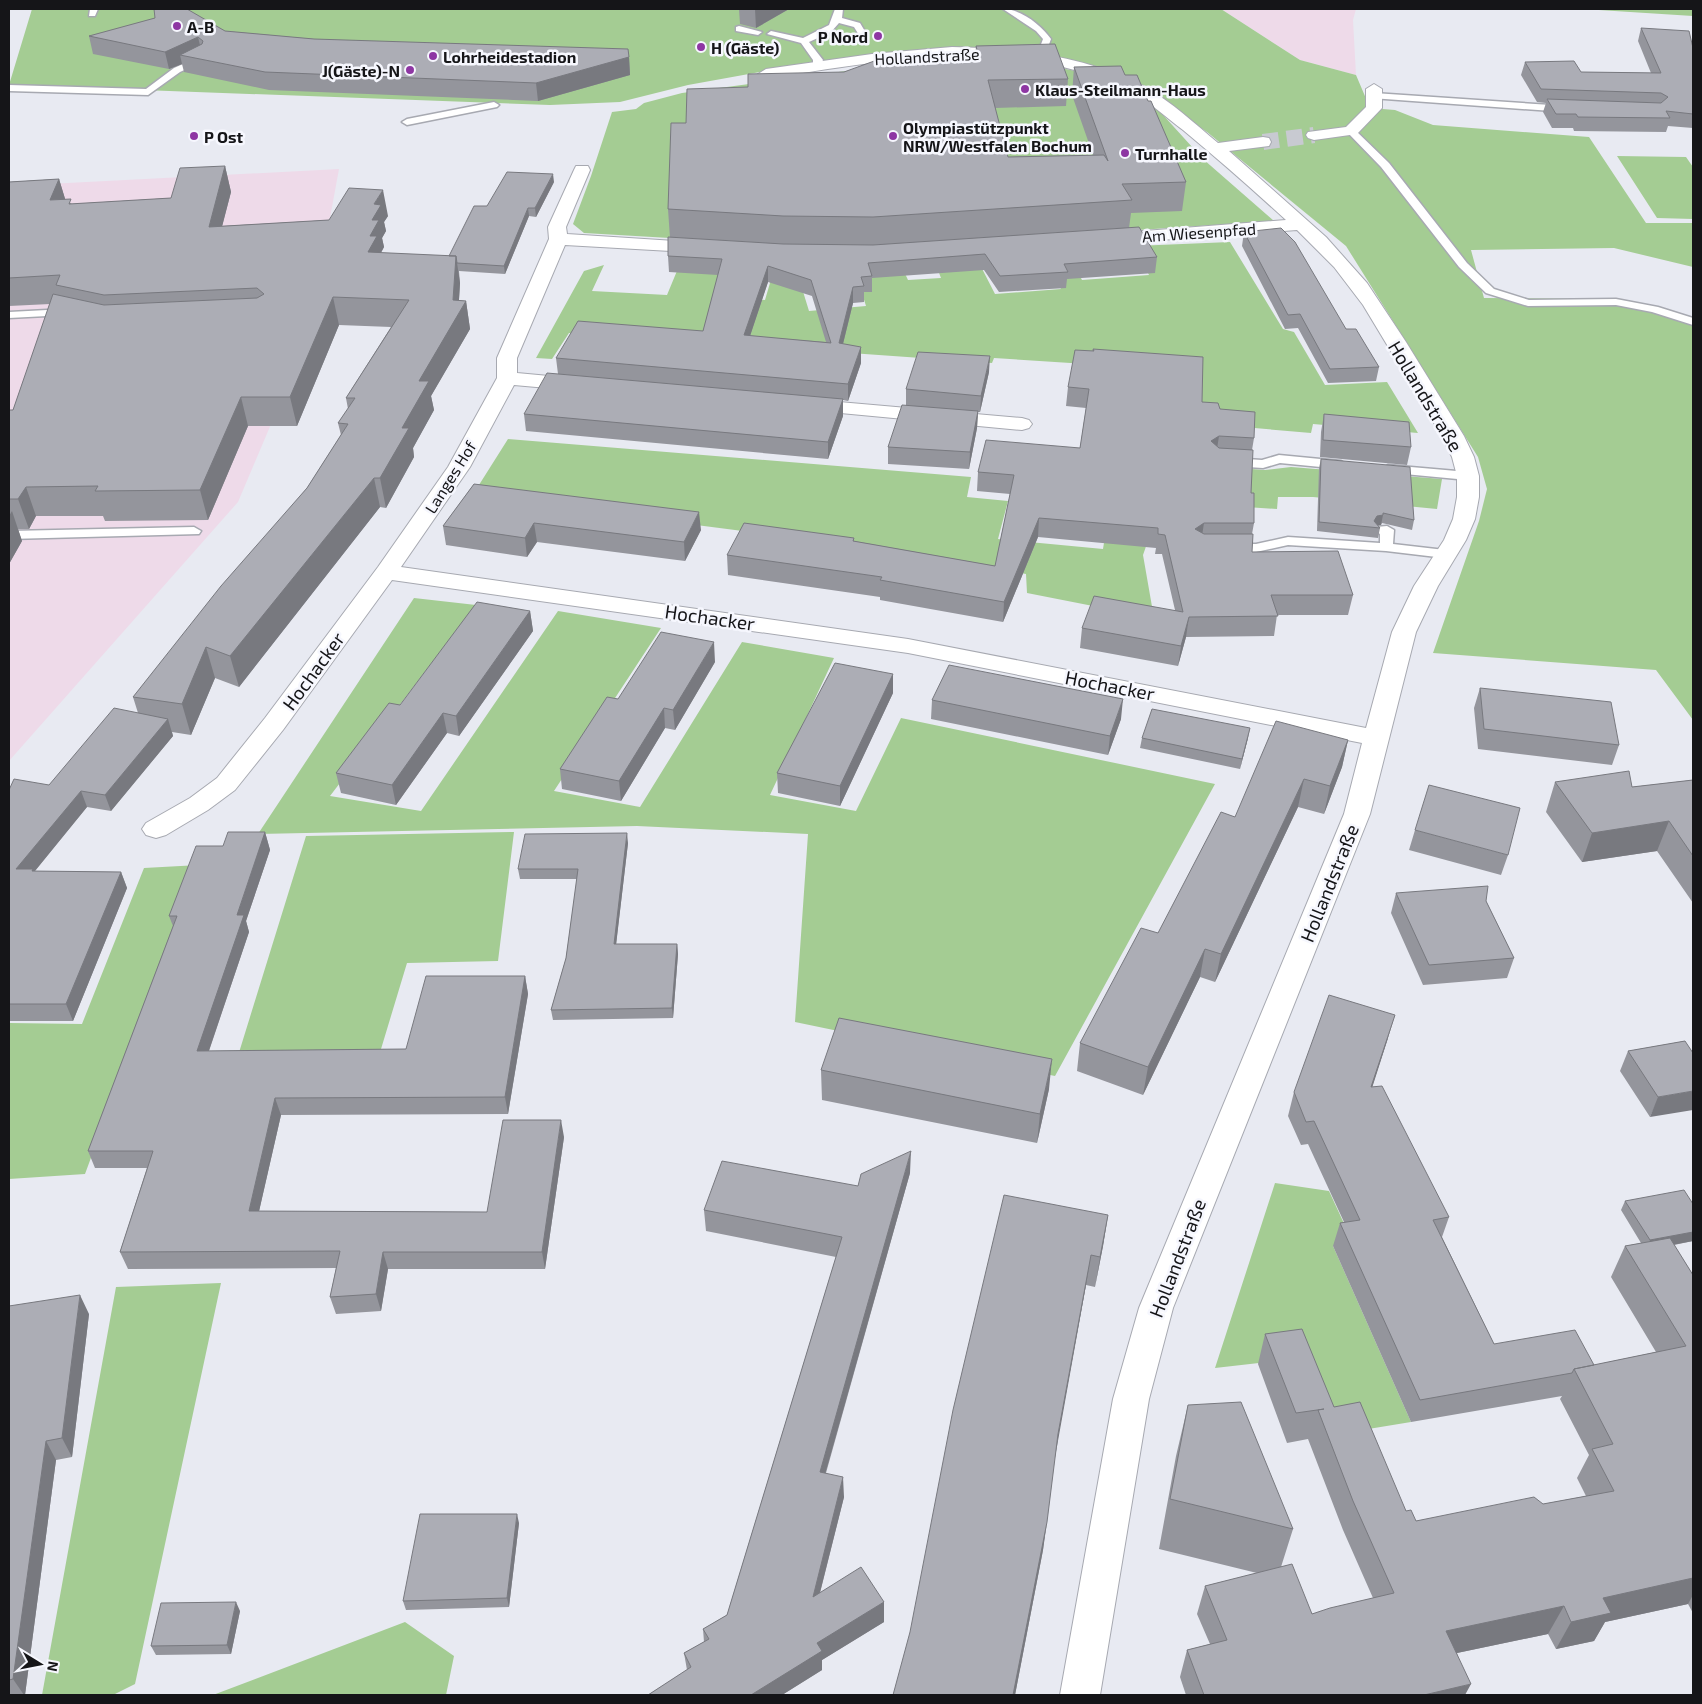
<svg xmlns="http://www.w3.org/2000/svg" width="1702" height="1704" font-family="'Exo 2',sans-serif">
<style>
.commercial{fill:#eedae9}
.green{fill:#a4cc93}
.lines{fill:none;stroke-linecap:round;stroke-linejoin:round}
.street-tunnel{stroke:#c8cad1;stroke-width:16;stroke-dasharray:16 8;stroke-linecap:butt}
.lane-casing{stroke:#a7a9b1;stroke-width:3}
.street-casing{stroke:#a7a9b1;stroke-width:2}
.lane{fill:#fff;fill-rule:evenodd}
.street{fill:#fff;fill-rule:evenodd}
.wall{fill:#94959c;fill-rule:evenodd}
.shaded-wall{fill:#78797f}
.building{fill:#acadb5;stroke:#78797f;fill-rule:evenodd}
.poi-dot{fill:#8e36a3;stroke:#f6f7fe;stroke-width:2}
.labels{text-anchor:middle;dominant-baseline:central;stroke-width:5;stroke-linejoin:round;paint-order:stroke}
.far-poi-label{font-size:16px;font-weight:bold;fill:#151518;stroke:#f6f7fe;text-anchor:start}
.far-street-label{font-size:16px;fill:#151518;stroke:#f6f7fe}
.street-label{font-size:19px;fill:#151518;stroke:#f6f7fe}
</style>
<rect width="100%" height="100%" fill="#e8eaf2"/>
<path class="commercial" d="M1221,9H1356L1353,20L1356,75L1300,60Z
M339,169L308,337L238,502L9,761V186Z"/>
<path class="green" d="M32,9H1221L1300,60L1356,75L1370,108L1395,110L1433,125L1589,137L1646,223H1693V267L1614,248L1471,250L1484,298L1615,299L1656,306L1693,318V720L1656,670L1433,653L1479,521L1487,489L1478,457L1346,246L1207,132L1164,104L1114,78L1007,53L816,62L688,85L620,102L550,105L9,85Z
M1583,9H1693V16Z
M936,55L1005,57L1086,73L1154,105L1203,159L1274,221L912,245L774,244L584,233L573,224L591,176L612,112L636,109L644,103L682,93L891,65Z
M1617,156L1686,157L1693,167V219L1657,218Z
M1230,242L1283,329L1294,332L1325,385L1387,382L1418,433L1313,424L1311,433L1173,421L1164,369L994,358L992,363L569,333L552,359L536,358L584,271L604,265L592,291L667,295L684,254L728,256L714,296L765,300L777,259H793L809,311L866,306L852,261L898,259L908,280L941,278L933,257L975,255L995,294L1061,289L1039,249L1065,247L1082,280L1149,275L1135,246Z
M508,439L971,477L967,497L1008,501L998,539L1103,549L1111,500L1153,462L1265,470L1291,467L1442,479L1437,509L1313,497H1278L1277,509L1187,503L1150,535L1143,555L1154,618L1027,593L1026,574L904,552L472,496Z
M414,598L476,605L330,796L421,811L558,611L661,628L554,791L640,807L742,642L834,658L770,795L856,811L901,718L1215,784L1055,1076L795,1022L808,834L637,826L258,834Z
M514,832L498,961L407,963L378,1059H237L306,836Z
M199,865L85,1174L9,1179V1023L82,1024L144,868Z
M1275,1183L1329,1191L1353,1243L1333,1246L1411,1422L1350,1432L1293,1359L1215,1368Z
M221,1283L135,1684L113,1695H42L116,1287Z
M405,1622L454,1656L446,1695H213Z"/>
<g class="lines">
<path class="street-tunnel" d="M1263,142L1314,135"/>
<g class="lane-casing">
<path id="lane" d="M90,9H98L95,16H89Z
M835,9H843L842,18L860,23L866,33L859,35L854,27L839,23L831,32L809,42L823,60L819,68H813V60L801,43L767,34L771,31L803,38L829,25Z
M1003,9C1021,9 1041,25 1051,39L1047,50L1035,61L1028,59L1040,47L1043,39L1036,31Z
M739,26L762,32L758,35L736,31V27Z
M201,56L205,59L204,61L180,72L148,95L9,91V85L146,89L174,68Z
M1374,93L1566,106L1571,109L1566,112L1371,98L1369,96Z
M494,102L499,105L497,107L407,125L402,122L407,119Z
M1348,129H1354L1389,163L1467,263L1494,289L1529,300L1616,299L1658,307L1693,318V325L1652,312L1616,305L1528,306L1486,293L1459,267L1381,167L1348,133Z
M47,310L72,316L74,318L68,321L47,316L9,318V312Z
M1279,455L1341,461L1347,465L1341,469L1280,463L1263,468L1232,466L1226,462L1232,458L1262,460Z
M1388,465L1468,472L1474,476L1468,480L1383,472L1382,469Z
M1387,526L1394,530L1393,544L1445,550L1452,554L1445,558L1386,551L1288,545L1256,552H1231L1224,548L1231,544H1256L1288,537L1380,543V534L1374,530L1376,527Z
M194,527L201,531L199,534L9,539V531Z"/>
</g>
<g class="street-casing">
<path id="street" d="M952,47C1016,48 1088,56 1145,87C1172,102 1195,124 1218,143L1263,137L1269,138L1271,142L1269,146L1229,151L1326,237L1367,283L1406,342L1464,436L1474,457L1479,476V497L1475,519L1466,540L1438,586L1416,632L1370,814L1173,1308L1149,1399L1100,1695H1060L1113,1399L1139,1308L1344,814L1362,743L908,653L392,580L283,730L235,790L208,810L166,835L156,838L146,835L142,829L146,823L190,798L217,778L265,718L378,567L448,467L497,378V358L549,239L548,227L574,170L576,166H588L590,170L566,227L567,234L706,243L712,244L715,248L712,252L706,253L565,245L517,358V373L581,379L588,381L591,385L588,389L581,391L514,385L470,467L401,567L908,639L1366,728L1392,632L1414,586L1444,540L1453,519L1457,497V476L1452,457L1442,436L1363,305L1334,267L1297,230L1106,244L1100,243L1097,239L1100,235L1106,234L1286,220C1252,189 1218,159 1183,130C1167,118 1152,104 1134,94C1026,34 882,60 766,79L758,74L766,69L872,54Z
M1374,84L1382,89V108L1357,134L1314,140L1308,138L1306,135L1308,132L1346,127L1366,107V89Z
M805,399L1022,418L1029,420L1032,424L1029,428L1022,430L798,409L795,405L798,401Z"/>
</g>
<use href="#lane" class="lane"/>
<use href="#street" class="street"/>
</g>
<path class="wall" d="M739,9H789L756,28L740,24Z
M1641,28L1693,48V128L1668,126L1666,132L1574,131L1573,128H1552L1543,112L1546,103L1537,102L1521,75L1525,62L1581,72L1651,73L1638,41Z
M225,31L314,39L629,57L630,75L538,101L269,90L184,72L182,64L169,69L93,54L89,36Z
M976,46L1068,79L1066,106L995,108L1008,157L1093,155L1072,95L1074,67L1125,75L1148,101L1186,182L1182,211L1131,213L1129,228L1157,257L1155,273L1067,279L1066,288L999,292L984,270L872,278V292H864V302L853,303L843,344L861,363L848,401L843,400V416L828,459L526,431L524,414L558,374L556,358L703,331L718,275L669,272L668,256L670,238L668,209L686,123L748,87L844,72L975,57ZM768,282L812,296L826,342L750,336Z
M225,166L231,192L222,226L329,220L388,216L384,222L386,231L382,238L384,247L381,253L449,256L487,206L554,182L536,217L529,216L505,274L459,271L460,283L459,300L466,301L470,329L431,396L434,410L413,448L414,457L386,508L380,507L239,687L215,678L191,735L172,732L173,736L111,811L87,807L35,871L121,872L127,888L73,1021H9V790L49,785L138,713L133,697L307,488L341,435L338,423L348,409L346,398L391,327L339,325L297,426H248L208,520L105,521L103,516H36L29,529H18L22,541L9,564V410H13L50,304L9,306V182L59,179L65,199L72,204L171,198Z
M1244,232L1346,329L1379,367L1376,381L1328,383L1298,328L1285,329L1242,246Z
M1093,349L1202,402L1220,409L1254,438L1252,450L1251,493L1254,523L1252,534V552L1353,595L1348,615H1277L1274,636L1186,637L1178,666L1080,648L1082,628L1175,610L1162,554H1155L1156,548L1038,537L1003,622L880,600V597L728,575L727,555L854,538V541L995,566L1010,494L977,491L978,472L1080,448L1086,408L1066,406L1068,387L1092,351Z
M989,372L980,412H978L977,428L969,469L888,464V447L906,405V389Z
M1324,414L1411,447L1407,465L1320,457L1321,432Z
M1321,459L1414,520L1412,530L1382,523L1381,525H1378L1380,528L1378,538L1317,531L1319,468Z
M474,484L701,530L685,561L537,542L527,557L446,545L443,526Z
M530,611L533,631L459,736L447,733L396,805L341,793L336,773L400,705Z
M715,662L675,730L665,728L621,801L562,789L560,769L618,699Z
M893,674V693L840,806L778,793L777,773Z
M1480,688L1619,745L1612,765L1478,749L1474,708Z
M932,700L1121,719L1108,755L931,719Z
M1142,738H1248L1240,769L1140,748Z
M1348,740L1342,767L1324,814L1298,807L1215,982L1200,977L1143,1095L1077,1071L1080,1043L1158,933L1235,817Z
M1693,780V903L1657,851L1582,862L1546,812L1555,782L1632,787Z
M1415,830L1508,855L1501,875L1409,850Z
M265,832L270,850L246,921L249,932L209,1051L406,1049L525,976L528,994L508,1114L281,1115L259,1211L487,1212L564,1137L545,1269H388L381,1311L336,1314L330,1297L336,1268L128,1269L120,1252L147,1168H95L88,1151L173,926L169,916L223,846Z
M628,843L616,944H677L678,954L673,1018L553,1020L551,1010L566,958L577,879H520L518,869Z
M1396,893L1486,901L1514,958L1507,978L1423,985L1391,913Z
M1388,1038L1372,1087L1449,1217L1442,1237L1494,1344L1594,1365L1656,1352L1611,1277L1625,1246L1641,1243L1621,1210L1625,1201L1693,1204V1241L1674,1245L1693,1275V1613L1688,1604L1605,1622L1594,1641L1556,1649L1548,1634L1457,1653L1465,1695H1186L1180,1677L1187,1650L1210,1644L1197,1614L1205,1586L1257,1573L1159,1549L1176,1456L1188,1405L1293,1529L1281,1567L1312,1614L1373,1598L1343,1530L1308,1439L1287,1443L1258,1364L1265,1334L1334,1407L1406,1511L1416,1521L1543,1504L1586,1496L1577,1478L1589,1455L1560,1399L1562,1396L1411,1422L1333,1246L1340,1223L1344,1222L1308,1144L1301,1145L1288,1116L1294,1092Z
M1685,1041L1650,1117L1620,1071L1628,1051Z
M821,1070L1049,1089L1037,1143L822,1100Z
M910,1173L826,1473L844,1497L820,1593L884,1602V1622L822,1660V1670L782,1695H648L687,1670L684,1653L704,1642L703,1629L727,1615L836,1257L706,1231L704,1210L858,1186Z
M1108,1215L1103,1246L1095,1287L1086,1285L1055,1452L1043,1550L1015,1695H893Z
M9,1306L89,1314L72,1457L56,1460L25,1695H9Z
M519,1523L509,1607L406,1610L403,1601Z
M240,1611L231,1654L156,1655L151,1646Z"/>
<path class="shaded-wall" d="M755,9H789L756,28Z
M198,37L202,54L180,55L182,64L169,69L165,52Z
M629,57L630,75L538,101L536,83Z
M225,166L231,192L215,254L209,227Z
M553,174L554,182L536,217L535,208Z
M59,179L67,205L50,200Z
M383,190L388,216L384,222L386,231L382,238L384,247L380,254L368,252L374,204Z
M528,208L529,216L505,274L504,266Z
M456,256L460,283L458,315L466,301L470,329L431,396L434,410L413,448L414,457L386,508L380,478L402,428L419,381L453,300Z
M768,266V282L745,351L744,335Z
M853,287V303L839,360V343Z
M333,297L339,325L297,426L290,397Z
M861,347V363L848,401V384Z
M990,356L989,372L980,412L981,396Z
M241,397L248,426L208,520L200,490Z
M843,399V416L828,459V442Z
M978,411L977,428L969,469L970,452Z
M1219,436L1216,455L1211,441Z
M374,478L380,507L239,687L230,656Z
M26,487L36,516L29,529L18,499Z
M12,511L22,541L9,564V516Z
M699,512L701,530L685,561L684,542Z
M1383,515L1381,525L1374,526V521L1377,516Z
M1039,518L1038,537L1003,622L1004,602Z
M534,523L537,542L527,557L525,538Z
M1204,523L1201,542L1195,529Z
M530,611L533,631L459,736L456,716Z
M1189,617L1186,637L1178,666L1181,646Z
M714,642L715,662L675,730L673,710Z
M206,647L215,678L191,735L182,704Z
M893,674V693L840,806V786Z
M1123,699L1121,719L1108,755L1110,736Z
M664,708L665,728L621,801L619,781Z
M443,713L447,733L396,805L392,785Z
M168,719L173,736L111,811L105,795Z
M1250,728L1248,738L1240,769L1242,759Z
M1348,740L1342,767L1324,814L1330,786Z
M1304,779L1298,807L1215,982L1221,954Z
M81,791L87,807L34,872L16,869Z
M1669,821L1657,851L1582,862L1592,833Z
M265,832L270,850L246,921L249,932L203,1068L197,1051L237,915Z
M627,833L628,843L615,954L614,944Z
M121,872L127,888L73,1021L66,1004Z
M677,944L678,954L673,1018L672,1008Z
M1205,949L1200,977L1143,1095L1148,1067Z
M525,976L528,994L508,1114L505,1097Z
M1395,1015L1388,1038L1365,1110L1371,1087Z
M1052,1059L1049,1089L1037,1143L1040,1114Z
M1693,1091V1110L1650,1117L1658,1097Z
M275,1098L281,1115L255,1229L249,1211Z
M561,1120L564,1137L545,1269L542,1252Z
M911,1151L910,1173L820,1492V1472Z
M1108,1215L1103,1246L1095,1287L1100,1257Z
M1693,1232V1241L1645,1250L1650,1240Z
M383,1252L388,1269L381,1311L376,1294Z
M1091,1255L1086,1285L1054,1463L1058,1434Z
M80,1295L89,1314L72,1457L62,1438Z
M46,1441L56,1460L25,1695H24L13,1679Z
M843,1477L844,1497L814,1616L813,1597Z
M517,1514L519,1523L509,1607L507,1598Z
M1047,1522L1043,1550L1015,1695H1013Z
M1693,1578V1595L1688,1604L1605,1622L1594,1641L1556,1649L1571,1622L1603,1598Z
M236,1602L240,1611L231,1654L227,1645Z
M884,1602V1622L822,1660V1670L782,1695H751L817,1643Z
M1564,1606L1548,1634L1433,1658L1446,1631Z
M1471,1684L1465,1695H1424Z"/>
<path class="building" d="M154,9H187L225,31L314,39L628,49L629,57L536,83L265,72L180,55L202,44L203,41L198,37L165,52L89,36L155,18Z
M1641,28L1689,31L1693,48V114L1666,111L1670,118L1578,117L1576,114H1556L1547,99L1661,103L1668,97L1661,93L1541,89L1525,62L1574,61L1581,72L1661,73Z
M1055,44L1068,79L988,80L1008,157L1104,155L1108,161L1074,67L1121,66L1125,75H1137L1148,101H1151L1186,182L1122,184L1132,200L873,217L783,216L668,209L671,123H686L687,89L748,87V74L844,72L877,60L979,57L976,46Z
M225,166L209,227L329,220L349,188L383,190L374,204L381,205L372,220H379L370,236H377L368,252L456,256L453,300L466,301L419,381H429L402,428H409L380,478H374L230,656L206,647L182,704L133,697L221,586L307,488L348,424L338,423L355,398H346L409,300L333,297L290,397H241L200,490L95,491L98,486L26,487L18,499H9V410H13L53,294L104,305L257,298L264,294L257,288L104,295L56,285L60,275L9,278V182L59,179L50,200L71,199L69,204L171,198L180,168Z
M507,172L553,174L535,208H528L504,266L457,263L456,256H449L474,206H487Z
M1139,227L1157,257L1064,264L1068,272L1000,276L985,254L868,263L872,276L861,277L864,286L853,287L839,343L861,347L848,384L556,358L578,321L703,331L722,259L668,256V237L783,244L873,245ZM768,266L811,280L831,343L744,335Z
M1281,228L1295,242L1346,329H1356L1379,367L1330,369L1300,314L1288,315L1244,232Z
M1093,349L1203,357L1202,402L1218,403L1220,409L1255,412L1254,438L1219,436L1211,441L1219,448L1253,450L1251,493H1254V523H1204L1195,529L1204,534H1253L1252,552L1338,551L1353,595H1271L1278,616L1189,617L1181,646L1082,628L1094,596L1183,612L1165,535L1158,534V528L1039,518L1004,602L880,580L882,577L727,555L744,523L854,538L853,541L995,566L1014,475L978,472L986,440L1080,448L1089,389L1068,387L1075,350L1094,351Z
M918,352L990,356L981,396L906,389Z
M547,373L843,399L828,442L524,414Z
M902,405L978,411L970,452L888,447Z
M1324,414L1409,422L1411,447L1323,440Z
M1321,459L1410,467L1414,520L1383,513V515L1377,516L1374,521L1380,528L1319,522Z
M474,484L699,512L684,542L534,523L525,538L443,526Z
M477,602L530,611L456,716L443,713L392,785L336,773L389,703L400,705Z
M661,632L714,642L673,710L664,708L619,781L560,769L607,697L618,699Z
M835,663L893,674L840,786L777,773Z
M949,665L1123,699L1110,736L932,700Z
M1480,688L1611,702L1619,745L1484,729Z
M114,708L168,719L105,795L81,791L16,869H33L32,871L121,872L66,1004H9V790L14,779L49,785Z
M1152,709L1250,728L1242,759L1142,738Z
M1276,721L1348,740L1330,786L1304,779L1221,954L1205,949L1148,1067L1080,1043L1141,928L1158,933L1221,812L1235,817Z
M1629,771L1632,787L1693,780V856L1669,821L1592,833L1555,782Z
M1429,785L1520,808L1508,855L1415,830Z
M228,832H265L237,915H244L197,1051L406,1049L426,976H525L505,1097L275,1098L249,1211L487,1212L503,1120H561L542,1252H383L376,1294L330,1297L340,1251L120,1252L153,1151H88L177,916H169L196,846H223Z
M627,833L614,944H677L672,1008L551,1010L566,958L578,869H518L525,834Z
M1488,886L1486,901L1514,958L1429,965L1396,893Z
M1329,995L1395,1015L1371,1087L1382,1086L1449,1217L1433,1220L1494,1344L1575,1330L1594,1365L1574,1369L1572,1373L1420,1400L1340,1223L1360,1220L1314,1121L1306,1122L1294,1092Z
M839,1018L1052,1059L1040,1114L821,1070Z
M1685,1041L1693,1053V1091L1658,1097L1628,1051Z
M911,1151L820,1472L843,1477L813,1597L861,1567L884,1602L817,1643L822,1651L751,1695H648L691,1667L684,1653L709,1639L703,1629L727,1615L842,1237L704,1210L722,1161L858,1186L861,1174Z
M1684,1190L1693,1204V1232L1650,1240L1625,1201Z
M1004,1195L1108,1215L1100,1257L1091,1255L1058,1434L1047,1522L1013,1695H893L910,1632L953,1410Z
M1670,1238L1693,1275V1578L1603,1598L1611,1613L1571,1622L1564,1606L1446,1631L1471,1684L1424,1695H1204L1187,1650L1227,1640L1205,1586L1292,1564L1312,1614L1330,1608L1394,1593L1353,1501L1318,1410L1324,1409L1296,1413L1265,1334L1302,1329L1334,1407L1360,1402L1406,1511L1411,1510L1416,1521L1534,1497L1543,1504L1614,1491L1592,1449L1613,1444L1574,1369L1686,1346L1625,1246Z
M80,1295L62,1438L46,1441L13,1679L9,1680V1306Z
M1241,1402L1293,1529L1170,1499L1188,1405Z
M420,1514H517L507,1598L403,1601Z
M236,1602L227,1645L151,1646L161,1603Z"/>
<g class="poi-dot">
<circle cx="177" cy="26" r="5"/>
<circle cx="878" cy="36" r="5"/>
<circle cx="701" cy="47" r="5"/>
<circle cx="433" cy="56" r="5"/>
<circle cx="410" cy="70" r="5"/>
<circle cx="1025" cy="89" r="5"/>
<circle cx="194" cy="136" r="5"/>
<circle cx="893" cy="136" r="5"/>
<circle cx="1125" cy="153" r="5"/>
</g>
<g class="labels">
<g class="far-poi-label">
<text x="187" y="26">A-B</text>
<text x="868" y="36" text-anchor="end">P Nord</text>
<text x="711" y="47">H (Gäste)</text>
<text x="443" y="56">Lohrheidestadion</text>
<text x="400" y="70" text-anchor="end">J(Gäste)-N</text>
<text x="1035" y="89">Klaus-Steilmann-Haus</text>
<text x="903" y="127">Olympiastützpunkt<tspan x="903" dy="18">NRW/Westfalen Bochum</tspan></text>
<text x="204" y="136">P Ost</text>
<text x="1135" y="153">Turnhalle</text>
</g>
<g class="far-street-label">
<text transform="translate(927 56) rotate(-3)">Hollandstraße</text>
<text transform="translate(1199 232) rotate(-4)">Am Wiesenpfad</text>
<text transform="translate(450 477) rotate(-58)">Langes Hof</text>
</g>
<g class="street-label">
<text transform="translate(1426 396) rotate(59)">Hollandstraße</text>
<text transform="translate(710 617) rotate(8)">Hochacker</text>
<text transform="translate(313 671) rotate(-54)">Hochacker</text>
<text transform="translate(1110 685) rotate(11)">Hochacker</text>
<text transform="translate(1329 883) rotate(-68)">Hollandstraße</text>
<text transform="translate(1177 1258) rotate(-69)">Hollandstraße</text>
</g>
</g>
<rect width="1702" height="1704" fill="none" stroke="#151518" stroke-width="20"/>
<g transform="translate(40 1664) rotate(100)" stroke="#f6f7fe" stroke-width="4" paint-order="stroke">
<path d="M0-4L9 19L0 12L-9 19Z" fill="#151518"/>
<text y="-8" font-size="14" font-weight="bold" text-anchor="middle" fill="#151518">N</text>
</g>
</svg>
